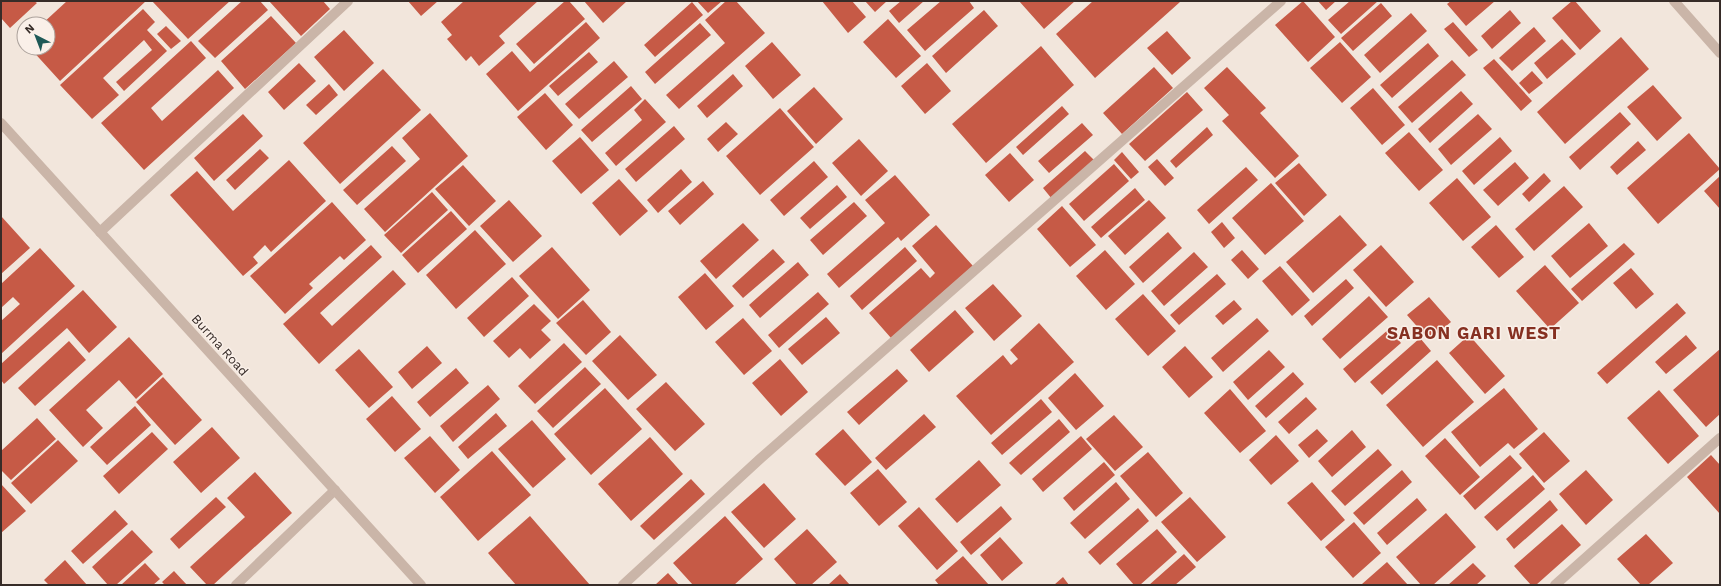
<svg xmlns="http://www.w3.org/2000/svg" width="1721" height="586" font-family="'Work Sans',sans-serif">
<style>
.building{fill:#c65a46}
.lines{fill:none;stroke-linecap:round;stroke-linejoin:round}
.service{stroke:#cab5a8;stroke-width:10}
.minor{stroke:#cab5a8;stroke-width:10}
.tertiary{stroke:#cab5a8;stroke-width:10}
.labels{text-anchor:middle;dominant-baseline:central;stroke-width:3;stroke-linejoin:round;paint-order:stroke}
.street-label{font-size:13px;fill:#372c28;stroke:#faf0e9}
.district-label{font-size:17px;font-weight:bold;letter-spacing:1px;fill:#863021;stroke:#faf0e9}
</style>
<rect width="100%" height="100%" fill="#f2e6dc"/>
<path class="building" d="M1,1H34L37,3L10,28L1,18Z
M67,1H146L60,81L30,48H48V24H42Z
M152,1H230L188,39Z
M242,1H260L268,10L215,58L198,41Z
M269,1H323L330,9L301,36Z
M408,1H438L421,16Z
M464,1H538L499,36L505,43L479,66L471,56L466,61L447,39L452,35L441,22Z
M565,1H569L585,19L534,64L516,44Z
M584,1H627L603,23Z
M697,1H722L708,13Z
M726,1H736L765,33L679,109L666,95L725,43L705,20Z
M822,1H852L866,17L848,33Z
M865,1H887L875,12Z
M901,1H924L899,23L889,11Z
M941,1H969L974,8L925,51L907,30Z
M1019,1H1075L1044,29Z
M1093,1H1179L1180,2L1095,78L1056,34Z
M1303,1L1335,37L1308,62L1275,25Z
M1318,1H1336L1326,10Z
M1350,1H1378L1341,34L1328,20Z
M1451,1H1495L1466,26L1447,4Z
M1572,1H1575L1601,31L1580,50L1552,18Z
M692,2L703,15L655,57L644,45Z
M1381,3L1392,16L1353,51L1341,38Z
M143,9L155,22L147,30L167,51L124,91L116,82L152,50L144,40L103,78L119,95L92,119L60,85Z
M984,10L998,26L946,73L932,56Z
M1510,10L1521,23L1492,49L1481,36Z
M1411,13L1427,31L1380,73L1364,55Z
M271,16L296,43L245,89L221,61Z
M888,19L921,56L896,78L863,42Z
M586,22L600,38L518,111L486,74L512,51L530,72Z
M1453,22L1478,50L1469,57L1444,29Z
M700,23L711,35L655,84L645,72Z
M166,26L181,41L171,49L157,34Z
M1534,27L1546,41L1512,71L1499,58Z
M344,30L374,63L344,91L314,57Z
M1167,31L1191,58L1172,75L1147,48Z
M1621,37L1649,69L1565,144L1537,112Z
M1562,39L1576,54L1547,79L1534,63Z
M191,41L206,58L151,108L162,121L218,70L234,88L144,170L101,123Z
M772,42L801,75L773,99L745,66Z
M1340,42L1371,77L1342,103L1310,68Z
M1428,43L1439,56L1392,98L1380,85Z
M1041,46L1074,85L986,163L952,124Z
M589,52L598,62L558,96L549,86Z
M1494,59L1532,101L1521,111L1483,68Z
M1452,60L1466,75L1412,123L1398,107Z
M614,61L628,77L579,119L565,104Z
M299,63L316,81L284,110L268,92Z
M927,63L951,91L925,114L901,86Z
M1154,67L1173,88L1122,134L1103,113Z
M1227,67L1266,108L1260,113L1299,156L1275,178L1222,121L1229,115L1204,88Z
M383,69L421,110L340,184L303,143Z
M1532,71L1543,83L1529,94L1519,83Z
M733,74L743,86L707,118L697,106Z
M329,84L338,95L316,115L306,105Z
M1653,85L1682,118L1657,141L1627,107Z
M631,86L642,99L592,142L581,130Z
M814,87L843,119L816,144L787,111Z
M1373,88L1405,125L1382,145L1350,108Z
M1461,91L1473,104L1430,143L1418,129Z
M1187,92L1203,110L1145,161L1129,144Z
M545,93L573,125L546,150L517,117Z
M645,99L666,122L616,166L605,153L642,120L634,110Z
M1062,106L1069,114L1023,155L1016,147Z
M780,108L814,147L760,195L726,156Z
M1620,112L1631,124L1580,170L1569,157Z
M430,113L468,156L385,232L364,209L420,159L402,138Z
M243,114L263,136L214,181L194,158Z
M1478,114L1492,129L1451,165L1438,149Z
M726,122L738,134L718,152L707,139Z
M1082,123L1093,135L1049,173L1038,161Z
M674,126L685,139L636,182L625,169Z
M1207,127L1213,135L1176,168L1170,161Z
M1409,132L1443,170L1419,191L1385,153Z
M1689,133L1720,169L1658,224L1627,188Z
M580,137L609,170L581,194L552,161Z
M1500,137L1512,151L1474,185L1462,171Z
M859,139L888,171L861,196L832,163Z
M1638,141L1646,150L1617,175L1610,167Z
M392,146L406,161L357,205L343,190Z
M260,149L269,158L235,190L226,180Z
M1085,151L1095,161L1052,199L1043,188Z
M1122,152L1139,172L1131,179L1114,160Z
M1010,153L1034,180L1009,202L985,175Z
M1157,159L1174,178L1165,186L1148,167Z
M289,160L326,201L271,252L265,245L253,257L258,263L243,276L170,195L197,171L233,211Z
M814,161L828,177L784,216L770,200Z
M1515,162L1529,178L1498,206L1483,190Z
M1299,163L1327,195L1304,216L1275,183Z
M1114,164L1129,181L1084,221L1069,204Z
M463,165L496,201L469,226L435,189Z
M1246,167L1258,180L1209,224L1197,210Z
M681,169L692,182L658,213L647,200Z
M1544,173L1551,181L1529,202L1522,194Z
M895,175L930,215L901,241L898,237L839,288L827,274L885,223L865,200Z
M1720,176V209L1704,191Z
M1457,178L1491,217L1463,241L1429,203Z
M619,179L648,211L620,236L592,203Z
M703,181L714,194L680,225L668,211Z
M1271,183L1304,221L1265,255L1232,218Z
M837,185L847,197L810,229L800,218Z
M1564,186L1583,207L1534,251L1515,229Z
M1135,188L1145,200L1101,238L1091,227Z
M432,192L448,210L401,253L384,235Z
M509,200L542,236L513,262L480,226Z
M1149,200L1166,218L1125,255L1108,236Z
M332,202L366,240L344,260L340,256L309,284L313,288L285,314L250,276Z
M854,202L867,216L823,255L810,240Z
M1062,206L1096,245L1070,267L1037,229Z
M451,211L467,229L418,273L402,255Z
M1340,215L1367,245L1313,293L1286,262Z
M1,216L30,248L1,274Z
M1222,222L1235,238L1224,248L1211,232Z
M743,223L759,240L716,279L700,261Z
M1589,223L1608,246L1570,278L1551,256Z
M936,225L973,266L891,338L869,313L921,268L930,278L935,273L912,246Z
M1496,225L1524,257L1499,278L1471,247Z
M475,230L506,264L456,309L426,275Z
M1168,232L1182,248L1143,283L1129,267Z
M1624,243L1635,254L1582,301L1571,289Z
M371,245L382,257L320,313L332,326L393,270L406,284L319,364L283,324Z
M1381,245L1414,282L1386,307L1353,270Z
M552,247L590,290L558,319L519,276Z
M905,247L917,261L862,310L850,296Z
M40,248L75,286L1,354V321L20,304L13,297L1,308V284Z
M773,249L785,262L743,298L732,286Z
M1105,250L1135,284L1106,310L1076,276Z
M1242,250L1259,269L1248,279L1231,260Z
M1194,252L1208,267L1164,306L1151,291Z
M798,262L809,275L760,318L749,305Z
M1545,265L1579,303L1550,329L1516,291Z
M1280,266L1310,300L1292,316L1262,281Z
M1631,268L1654,294L1636,309L1613,283Z
M705,273L734,306L706,330L678,297Z
M1217,274L1226,284L1179,325L1170,315Z
M512,277L529,296L484,337L467,318Z
M1346,279L1354,288L1312,326L1304,316Z
M993,284L1022,316L994,341L965,308Z
M83,290L117,327L89,353L67,328L4,384L1,380V364Z
M818,292L829,304L779,348L768,335Z
M1143,294L1176,331L1148,356L1115,319Z
M1369,296L1388,317L1340,359L1322,339Z
M1429,297L1451,322L1429,340L1407,315Z
M583,300L611,332L586,355L556,323Z
M1234,300L1242,309L1223,325L1215,316Z
M1677,303L1686,313L1607,384L1597,373Z
M534,304L551,321L541,330L551,340L530,359L520,348L509,358L493,341Z
M955,310L974,332L929,372L910,350Z
M826,317L840,333L802,365L788,349Z
M743,318L772,351L744,375L715,342Z
M1257,318L1269,331L1223,372L1211,358Z
M1039,323L1074,362L991,435L956,396L1003,355L1011,365L1018,359L1010,350Z
M1389,329L1401,343L1355,383L1343,369Z
M620,335L657,375L628,400L592,361Z
M1469,335L1505,376L1485,394L1449,353Z
M1686,335L1697,348L1666,374L1655,362Z
M129,337L163,374L136,399L119,380L86,410L103,428L83,447L49,410Z
M1420,338L1431,351L1382,395L1370,382Z
M69,341L86,360L35,406L18,388Z
M564,343L582,362L535,404L518,386Z
M427,346L442,363L412,389L398,372Z
M1185,346L1213,377L1189,398L1162,367Z
M359,349L393,387L369,408L335,370Z
M1720,349V414L1706,427L1673,390Z
M1269,350L1285,367L1248,400L1233,382Z
M780,359L808,392L781,416L752,383Z
M1437,360L1474,402L1423,447L1386,405Z
M585,367L601,384L553,428L537,411Z
M456,368L469,383L430,417L417,402Z
M897,369L908,381L859,425L847,412Z
M1293,372L1304,384L1266,418L1255,406Z
M1075,373L1104,406L1076,430L1048,398Z
M163,377L202,420L175,445L136,402Z
M666,382L705,424L675,451L636,409Z
M488,385L500,399L453,442L440,426Z
M605,388L642,429L591,475L554,434Z
M1504,388L1538,429L1514,449L1508,443L1480,467L1451,432Z
M1230,389L1266,431L1240,453L1204,413Z
M1659,390L1699,436L1668,464L1627,418Z
M392,396L421,429L395,452L366,419Z
M1306,397L1317,409L1289,434L1278,422Z
M1041,399L1052,412L1002,455L991,443Z
M135,406L151,425L107,465L90,447Z
M496,413L507,426L468,459L458,447Z
M924,414L936,427L886,470L875,458Z
M1114,415L1143,447L1115,471L1086,439Z
M37,418L56,439L11,480L1,470V451Z
M1059,419L1070,432L1021,475L1009,463Z
M532,420L566,459L533,488L498,449Z
M212,427L240,458L201,493L173,462Z
M843,429L872,462L845,486L815,454Z
M1317,429L1328,441L1309,458L1298,445Z
M1352,430L1366,447L1332,477L1318,461Z
M152,432L168,449L119,494L103,476Z
M1544,432L1570,461L1544,483L1519,454Z
M1276,435L1299,461L1271,485L1249,460Z
M430,436L460,470L435,493L404,458Z
M1081,436L1092,449L1043,492L1032,479Z
M650,437L683,474L631,521L598,484Z
M1445,438L1480,477L1460,495L1425,456Z
M58,440L78,461L31,504L11,483Z
M1378,449L1392,465L1345,506L1331,491Z
M492,451L531,495L478,541L440,497Z
M1148,452L1183,493L1156,517L1120,476Z
M1510,455L1522,468L1475,510L1463,496Z
M1711,455L1720,465V514L1687,477Z
M979,460L1001,485L957,523L935,499Z
M1104,462L1115,475L1074,511L1063,498Z
M878,469L907,502L879,526L850,493Z
M1402,470L1412,482L1364,525L1353,513Z
M1586,470L1613,500L1586,525L1559,494Z
M255,472L292,513L213,585H207L190,567L245,517L227,498Z
M1533,475L1545,489L1497,531L1484,517Z
M691,479L705,494L654,540L640,526Z
M1116,482L1130,499L1085,539L1070,523Z
M1312,482L1345,520L1321,541L1287,503Z
M764,483L796,519L764,548L731,512Z
M1,484L26,511L1,533Z
M216,497L226,507L179,549L170,539Z
M1190,497L1226,537L1197,562L1161,522Z
M1417,498L1427,510L1387,545L1377,533Z
M1550,500L1558,510L1514,549L1506,539Z
M1001,506L1012,519L971,555L960,542Z
M919,507L958,551L937,570L898,526Z
M1138,508L1149,521L1100,565L1088,552Z
M115,510L128,524L83,564L71,551Z
M1446,513L1476,547L1433,585H1421L1396,557Z
M530,516L590,585H516L488,553Z
M725,516L763,559L734,585H693L673,563Z
M1354,522L1381,553L1353,578L1325,547Z
M1562,524L1581,545L1536,585H1531L1514,566Z
M807,529L837,562L811,585H797L774,559Z
M1157,529L1177,552L1140,585H1134L1116,564Z
M132,530L153,552L116,585H108L92,567Z
M1646,534L1673,563L1648,585H1641L1617,559Z
M1000,537L1023,563L1002,581L980,555Z
M1184,554L1196,567L1175,585H1149Z
M963,556L989,585H939L935,580Z
M65,560L87,585H49L44,580Z
M1387,562L1408,585H1363L1362,584Z
M145,563L160,579L153,585H121Z
M1473,563L1486,576L1476,585H1448Z
M174,571L187,585H165L162,582Z
M668,573L679,585H655Z
M840,574L850,585H828Z
M1063,577L1069,585H1054Z"/>
<g class="lines">
<path class="service" d="M623,585L761,458L1281,1
M1555,585L1720,438"/>
<path class="minor" d="M1674,1L1720,53
M100,232L348,1
M236,585L335,490"/>
<path class="tertiary" d="M1,123L421,585"/>
</g>
<g class="labels">
<g class="street-label">
<text transform="translate(220 345) rotate(48)">Burma Road</text>
</g>
<g class="district-label">
<text x="1474" y="333">SABON GARI WEST</text>
</g>
</g>
<rect width="1721" height="586" fill="none" stroke="#372c28" stroke-width="4"/>
<g transform="translate(36 36) rotate(318)"><circle r="19" fill="#faf0e9" stroke="#aca29c"/>
<path d="M0-3L7 15L0 10L-7 15Z" fill="#1e5957"/>
<text y="-6" font-size="11" font-weight="bold" text-anchor="middle" fill="#372c28">N</text>
</g>
</svg>
